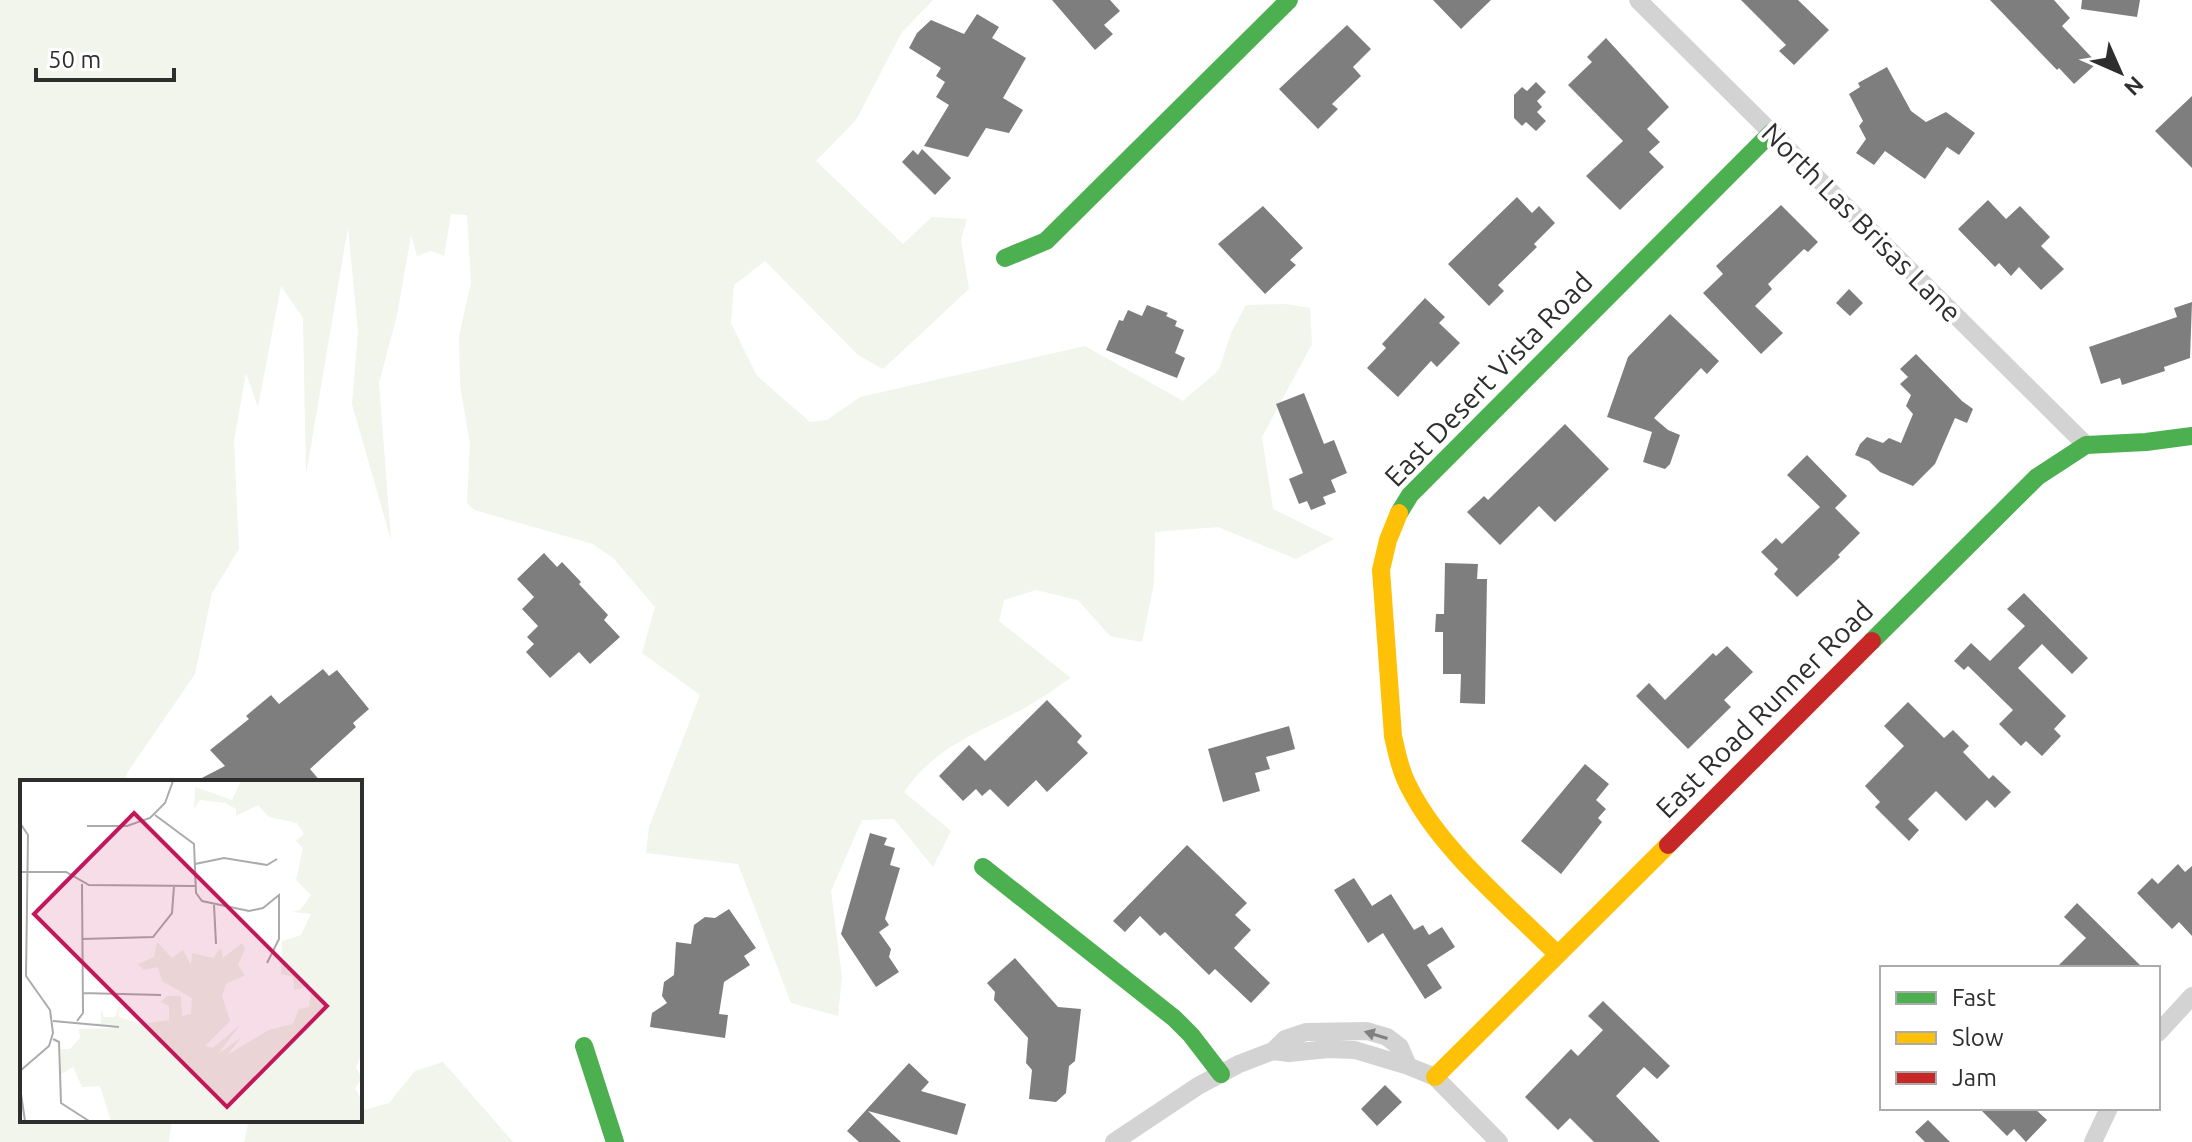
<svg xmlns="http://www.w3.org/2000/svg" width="2192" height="1142" font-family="Ubuntu,sans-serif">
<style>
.green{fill:#f1f5eb}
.building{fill:#7e7e7e}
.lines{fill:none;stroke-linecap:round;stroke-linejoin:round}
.street{stroke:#d3d3d3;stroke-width:18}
.fast{stroke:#4caf50;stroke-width:18}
.slow{stroke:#ffc107;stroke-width:18}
.jam{stroke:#c62828;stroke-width:18}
.oneway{fill:#808080}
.labels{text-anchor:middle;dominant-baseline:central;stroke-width:8;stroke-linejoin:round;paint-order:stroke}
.street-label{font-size:28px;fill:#2e2e2e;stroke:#fff}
.inset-road{fill:none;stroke:#ababab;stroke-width:2}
.view{fill:#c2185b;fill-opacity:0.15;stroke:#c2185b;stroke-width:4}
.inset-edge{fill:none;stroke:#2e2e2e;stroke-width:4}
</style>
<rect width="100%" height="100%" fill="#fff"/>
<path class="green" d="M0,0H933L902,32L856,120L816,161L903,244L932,217L967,219L961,240L969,289L883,369L858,355L765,261L734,285L731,323L757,376L810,422L827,420L860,397L1085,346L1183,401L1219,370L1231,333L1246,305L1285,304L1310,308L1312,344L1262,437L1273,509L1334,539L1296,559L1218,527L1155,532L1154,583L1142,642L1110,636L1078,600L1036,590L1004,600L999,621L1071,678C1054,689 1037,702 1019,711C973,735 934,748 904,792L951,831L933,867L894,819L862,820L831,891L842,977L838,1016L791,1003L738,864L646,853L649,827L700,695L642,653L655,607L614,559L593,544L474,510L467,503L470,444L460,385L459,336L471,283L467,215L451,214L444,256L431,251L417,256L411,235L397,315L379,383L391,540L352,404L358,332L348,227L306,475L303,318L281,286L258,407L246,373L234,441L239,549L212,593L195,674L127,773L125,782H22V1120H172L169,1142H0Z
M443,1062L513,1142H244L249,1120H360V1111L389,1103L415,1071Z"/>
<path class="building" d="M1052,0H1110L1120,11L1104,25L1113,34L1095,50Z
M1433,0H1491L1461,29Z
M1741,0H1798L1829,30L1794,65L1779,51L1786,45Z
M1990,0H2054L2070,18L2062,26L2097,63L2074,84L2059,68L2057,70Z
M2082,0H2140L2137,17L2081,9Z
M977,14L999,27L992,38L1026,58L1003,98L1023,110L1009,133L986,128L968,157L924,146L949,105L936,97L945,82L936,76L941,68L909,48L917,33L931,20L964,34Z
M1347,25L1371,49L1353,67L1361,76L1332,104L1338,109L1318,129L1279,89Z
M1606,38L1669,107L1647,129L1660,142L1649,152L1664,167L1620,210L1586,176L1623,141L1568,85L1592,62L1587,57Z
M1887,67L1911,111L1926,122L1946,112L1975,133L1959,155L1947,147L1925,179L1885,151L1874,165L1856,153L1866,139L1859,126L1863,121L1849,94L1860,87L1858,83Z
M1536,82L1546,92L1537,101L1542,107L1537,112L1546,121L1536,131L1526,122L1522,126L1514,118V95L1522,87L1527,91Z
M2192,96V168L2155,131Z
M922,149L951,178L935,195L902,162L913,150L918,155Z
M1517,197L1532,213L1539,206L1555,223L1534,244L1537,247L1498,285L1504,291L1489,306L1448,264Z
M1988,200L2006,219L2020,206L2050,237L2041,246L2064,269L2041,290L2019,267L2011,276L1999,263L1995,267L1958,229Z
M1781,205L1818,242L1808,252L1804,249L1768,284L1772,289L1755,306L1783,333L1761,354L1703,293L1723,274L1716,266Z
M1263,206L1303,248L1290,260L1296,265L1265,294L1218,244Z
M1849,289L1863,303L1850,316L1836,303Z
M1425,298L1445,317L1439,323L1460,343L1437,367L1431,361L1398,397L1367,368L1386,348L1382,344Z
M2192,302L2190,358L2164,367L2165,371L2122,385L2120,378L2101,384L2089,347L2177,317L2174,308Z
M1147,305L1168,313L1166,316L1177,321L1175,326L1184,330L1175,353L1185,358L1177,378L1106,350L1119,320L1123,321L1128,310L1142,316Z
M1670,314L1719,361L1707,374L1701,368L1654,418L1668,430L1680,435L1670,464L1665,469L1643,462L1652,432L1607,417L1628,357Z
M1916,354L1962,401L1973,409L1967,423L1955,418L1935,464L1913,486L1880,472L1869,461L1855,455L1860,444L1867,437L1883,443L1889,438L1901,443L1913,414L1906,406L1911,395L1900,384L1908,377L1900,369Z
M1304,393L1324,444L1334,440L1347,473L1331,480L1336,492L1323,497L1326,504L1311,510L1307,501L1299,504L1289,479L1303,473L1276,404Z
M1565,424L1609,469L1555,522L1539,506L1500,545L1467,512L1484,496L1488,500Z
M1807,455L1847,496L1835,508L1860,533L1838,555L1840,557L1797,597L1774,574L1778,569L1761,552L1776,538L1782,544L1820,507L1787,475Z
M544,553L557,567L562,562L581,582L579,584L608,615L604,620L620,637L590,664L579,652L550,678L526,652L534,644L527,637L538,626L522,609L534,597L517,579Z
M1445,563L1478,564L1477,579H1487L1485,704L1460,703L1461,674H1443V632H1435L1436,614H1444Z
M2024,593L2088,658L2072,674L2042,644L2018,668L2066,716L2054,729L2061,736L2042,756L2026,741L2021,746L1999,724L2013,710L1968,666L1964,670L1954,661L1971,643L1990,661L2025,626L2007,609Z
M1727,646L1753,672L1724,700L1731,707L1688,749L1636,696L1649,683L1665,700L1713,653L1716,656Z
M323,669L329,676L337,670L369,709L353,723L356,727L310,769L321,782H194L225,766L210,750L249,719L246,716L271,695L279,704Z
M1047,700L1082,736L1077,742L1088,753L1047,792L1036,780L1008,807L990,789L982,796L976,789L963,801L939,776L969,745L985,761Z
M1908,702L1944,738L1953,730L1969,746L1963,752L1989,779L1993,775L2011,792L1995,808L1987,800L1966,821L1936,791L1908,819L1919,830L1909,841L1875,807L1880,802L1865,786L1904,746L1884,726Z
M1289,726L1295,749L1266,757L1270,769L1255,773L1260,791L1223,802L1208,749Z
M1585,764L1609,784L1596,800L1606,809L1598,818L1602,822L1561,874L1521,841Z
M870,833L887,838L884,845L895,848L890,865L900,868L885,919L889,925L879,932L891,949L889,957L899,972L876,987L841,934Z
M1187,845L1247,903L1235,915L1251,930L1234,948L1270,983L1251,1003L1215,969L1209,975L1165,932L1160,936L1140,916L1125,932L1113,921Z
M2178,864L2185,872L2192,866V936L2179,922L2172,929L2137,893L2152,878L2158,884Z
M1354,878L1372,906L1391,894L1414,930L1423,925L1429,935L1442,927L1455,947L1427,965L1442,988L1425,999L1383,933L1368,943L1334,890Z
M2077,903L2143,968H2056L2086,938L2064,917Z
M729,909L756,948L744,956L750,965L724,982L719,1014L728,1015L725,1038L650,1027L652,1013L667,1003L662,996L664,982L674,975L676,942L691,944L694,925L705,917L715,918Z
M1015,958L1058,1007L1081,1009L1075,1061L1069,1066L1066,1093L1056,1102L1029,1099L1032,1070L1026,1063L1028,1038L994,1000L995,992L987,983Z
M1603,1001L1670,1066L1657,1079L1644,1067L1616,1096L1660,1142H1594L1570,1118L1558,1130L1525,1097L1571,1049L1578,1056L1603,1030L1588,1016Z
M909,1063L929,1082L921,1091L966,1104L957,1135L868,1111L901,1142H859L847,1131Z
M1385,1085L1402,1102L1377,1126L1361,1109Z
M1979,1108H2034L2047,1120L2026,1142L2014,1129L2007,1136Z
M1928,1120L1950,1142H1925L1915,1132Z"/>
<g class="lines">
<path class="street" d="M1638,0L2086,445
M2158,1033L2192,996
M1273,1051L1289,1053L1328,1049L1355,1050L1408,1066L1435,1077L1499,1142
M1114,1142L1198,1086L1239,1064L1273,1051L1285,1039L1306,1032L1367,1031L1387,1037L1400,1047L1408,1066
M2093,1142L2109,1108"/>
<path class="fast" d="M1005,258L1046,241L1289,0
M1399,513L1410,495L1772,132
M1872,641L2037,477L2086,445L2146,442L2192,436
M983,867L1174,1018L1191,1035L1221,1074
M584,1046L615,1142"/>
<path class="slow" d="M1399,513L1388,540L1381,570L1393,736C1397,754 1401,773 1410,789C1441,850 1508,905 1557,954
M1435,1077L1668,845"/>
<path class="jam" d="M1668,845L1872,641"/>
</g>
<defs><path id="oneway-solid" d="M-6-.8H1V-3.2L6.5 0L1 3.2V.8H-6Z" transform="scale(2)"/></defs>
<use class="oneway" href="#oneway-solid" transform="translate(1376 1035) rotate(-163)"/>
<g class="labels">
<g class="street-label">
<text transform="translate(1862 222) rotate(45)">North Las Brisas Lane</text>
<text transform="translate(1488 379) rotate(-46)">East Desert Vista Road</text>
<text transform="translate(1764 709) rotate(-45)">East Road Runner Road</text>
</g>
</g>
<g transform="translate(20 780)">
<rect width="342" height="342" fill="#fff"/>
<path d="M221,1H342V274L336,287L342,299L335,308L342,321V341H91L80,306L62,307L53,287L41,294V269H50L60,258L59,249L99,248L69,244L81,243V229L84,237H95L100,222L99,237L122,244L149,240V226L141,222L147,216H161L162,236L171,234L172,218L142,201L138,187L124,190L118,184L134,177L137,162L152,178L163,170L171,185L172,173L193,178L201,168L203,178L222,163L225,169L218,185L225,195L206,204L202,216L210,241L185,266L193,268L220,245L198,274L221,258L207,275L249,250L273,244L279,229L289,227L292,205L274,210L273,197L261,194L262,161L281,155L291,134L272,132L280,130L291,115L276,100L283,68L276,61L284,54L277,43L249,37L238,25L216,36V29L205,23L180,20L174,29L175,7L212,20Z" fill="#f1f5eb"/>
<path class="inset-road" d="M135,35L174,64L176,113L182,121L229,131L243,128L259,115V159L247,183M0,43L8,55L6,196L30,230L33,253L29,266L0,291M67,46H107L130,38L145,23L153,1M175,84L204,78L247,85L257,79M0,92H46L69,105L175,106M194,125L196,164M62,159L133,157L152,133L154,106M62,213L141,215M33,241L99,247M57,241L63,233L62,104M33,259L39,262L41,323L69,341M0,307L5,341"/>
<path class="view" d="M114,33L307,226L207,327L14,134Z"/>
<rect width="342" height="342" class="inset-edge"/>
</g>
<rect x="1880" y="966" width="280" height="144" fill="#ffffff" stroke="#ababab" stroke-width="2"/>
<rect x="1896" y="992" width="40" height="12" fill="#4caf50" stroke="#ababab" stroke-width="2"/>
<text x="1952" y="1006" font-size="24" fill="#2e2e2e">Fast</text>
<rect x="1896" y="1032" width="40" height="12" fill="#ffc107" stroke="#ababab" stroke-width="2"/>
<text x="1952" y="1046" font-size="24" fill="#2e2e2e">Slow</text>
<rect x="1896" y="1072" width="40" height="12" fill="#c62828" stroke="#ababab" stroke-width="2"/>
<text x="1952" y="1086" font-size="24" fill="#2e2e2e">Jam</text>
<g transform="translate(2120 72) rotate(135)" stroke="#ffffff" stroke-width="6" paint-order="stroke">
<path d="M0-6L14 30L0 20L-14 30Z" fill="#2e2e2e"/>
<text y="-12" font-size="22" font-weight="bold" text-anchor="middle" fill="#2e2e2e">N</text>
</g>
<path d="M36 68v12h138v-12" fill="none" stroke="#2e2e2e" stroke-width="4"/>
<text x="48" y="68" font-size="24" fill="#2e2e2e" stroke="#ffffff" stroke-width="6" paint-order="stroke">50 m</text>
</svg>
